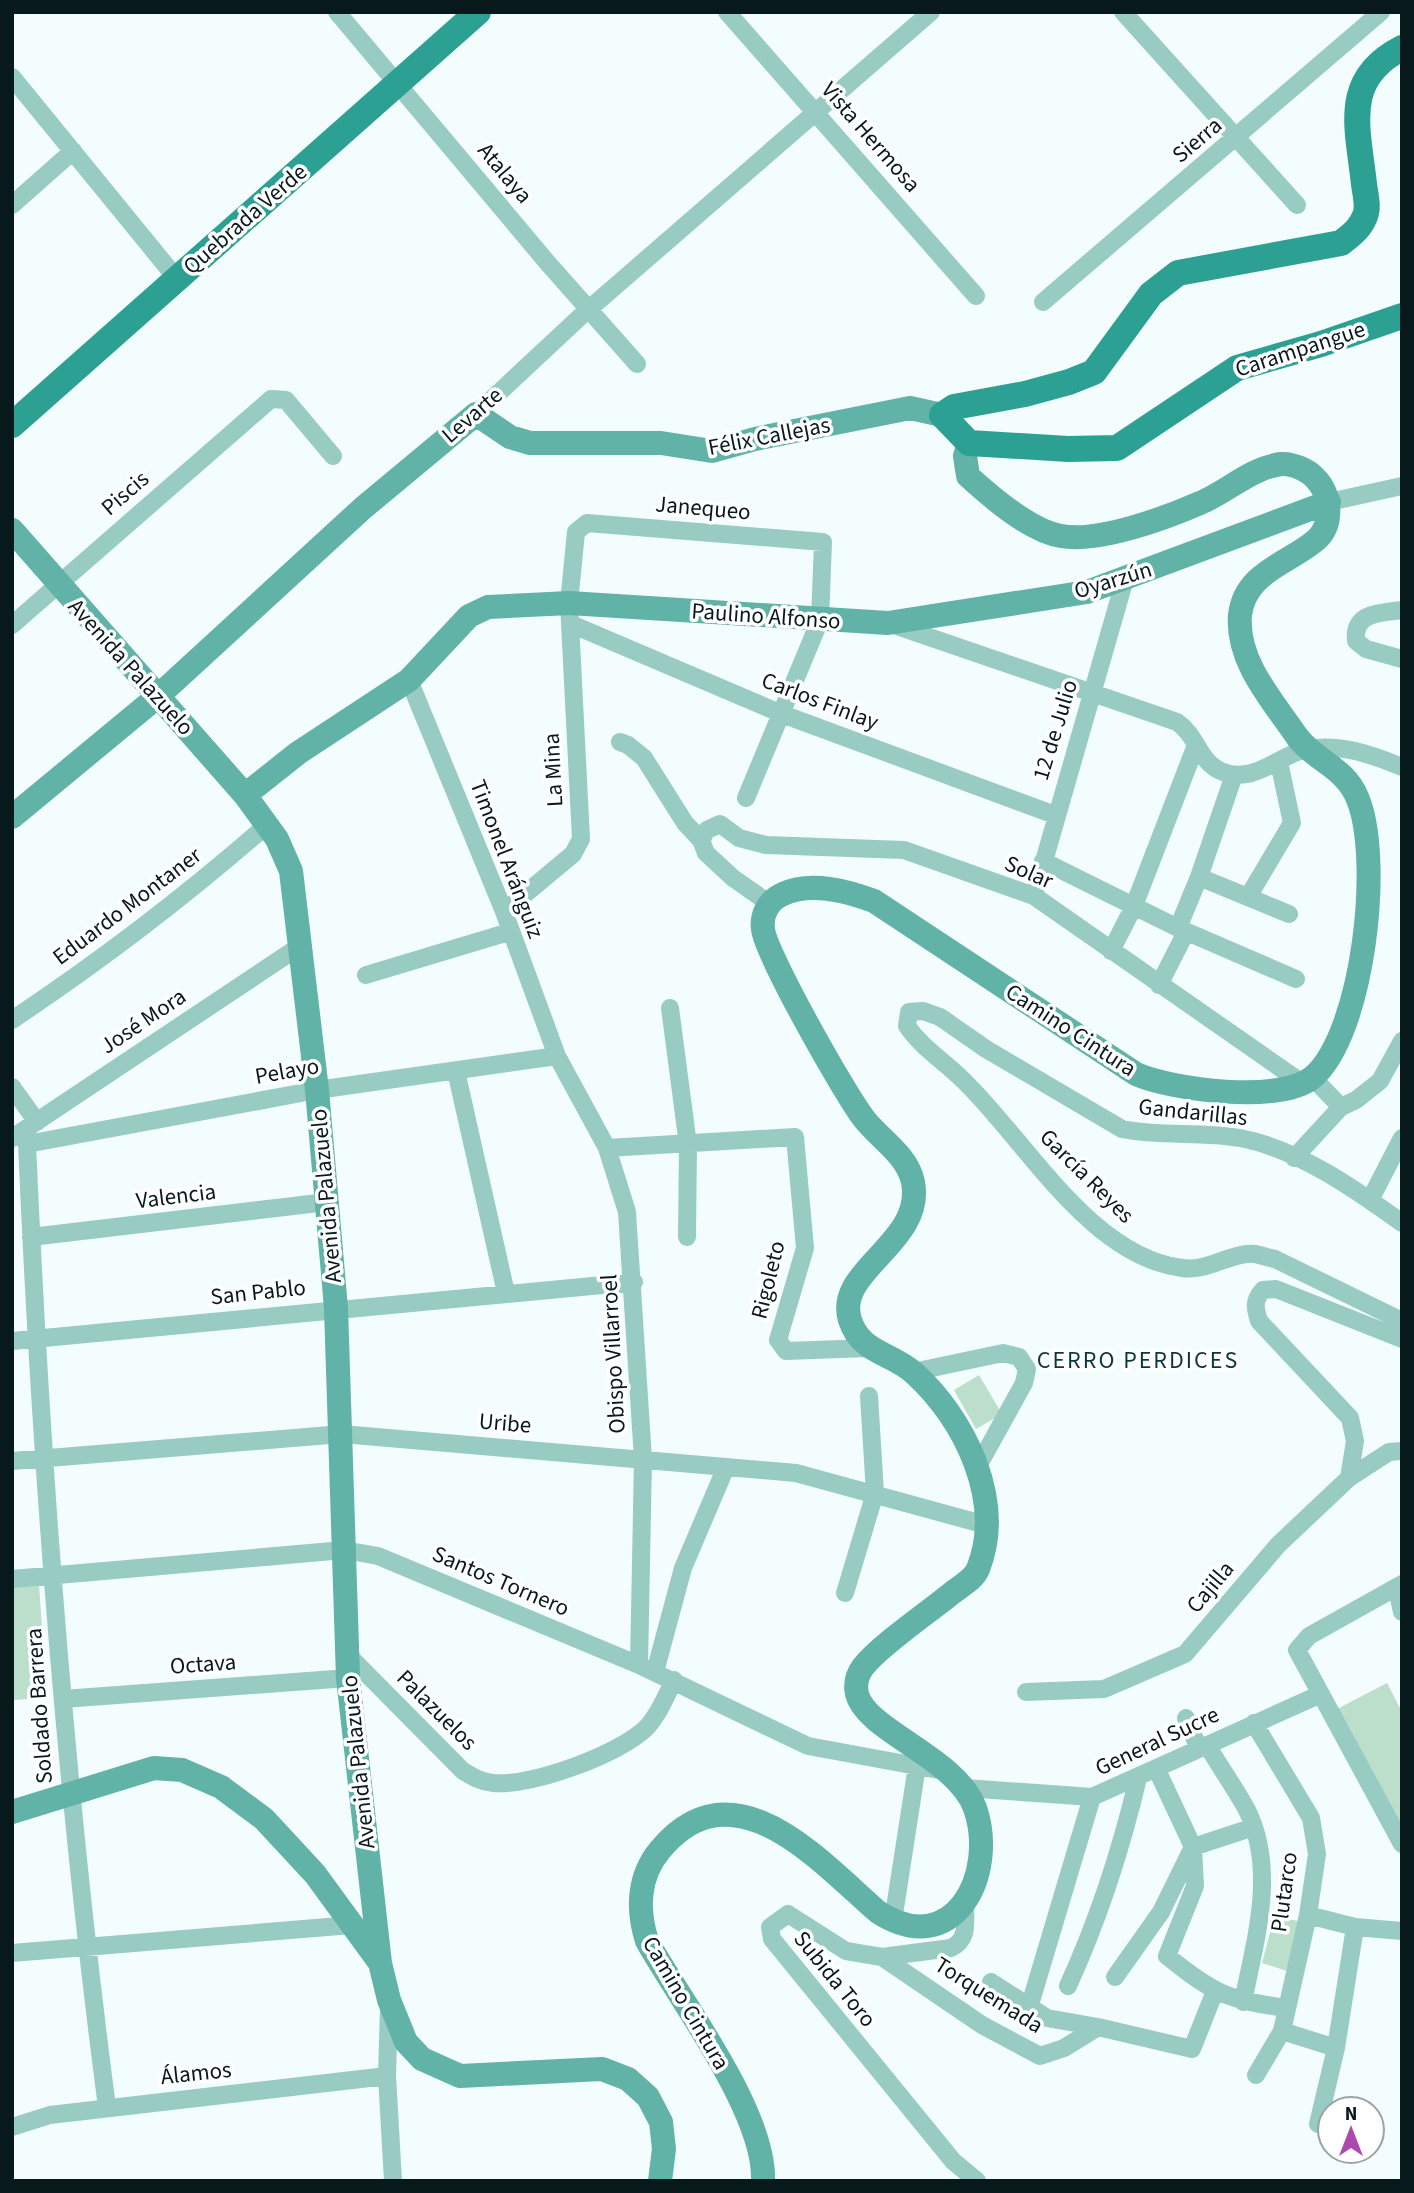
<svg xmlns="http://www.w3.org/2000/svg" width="1414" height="2193" font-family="'Source Sans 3',sans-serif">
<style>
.green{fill:#bbdfca}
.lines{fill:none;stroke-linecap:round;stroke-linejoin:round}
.street{stroke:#98cbc2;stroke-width:18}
.secondary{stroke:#61b2a7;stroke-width:24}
.primary{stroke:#2ca093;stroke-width:26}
.labels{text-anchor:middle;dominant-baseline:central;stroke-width:7;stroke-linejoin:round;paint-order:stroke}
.street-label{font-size:23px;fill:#08191c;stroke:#fff}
.neighbourhood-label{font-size:24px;letter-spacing:2px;fill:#0b383e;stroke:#fff}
</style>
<rect width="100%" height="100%" fill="#f4fdfe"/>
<path class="green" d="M979,1375L1002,1414L976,1429L954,1390Z
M39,1585L47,1698L12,1700V1587Z
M1387,1683L1402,1712V1830L1337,1709Z
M1274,1917L1305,1922L1293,1973L1262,1963Z"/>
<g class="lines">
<path class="street" d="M337,12L546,261L637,364
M727,12L976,296
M1123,12L1297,205
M12,77L177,279
M12,205L73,151
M1043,302L1381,12
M476,414L581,316L931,12
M1329,502L1402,486
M1402,610C1380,613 1353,612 1356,641L1366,649L1402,659
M571,624L782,714L1055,815
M891,624L1177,722C1198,736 1198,762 1223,772C1256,784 1279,754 1308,749C1340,743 1373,755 1402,767
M12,625L271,399L286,400L333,456
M409,680L503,909L557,1056L607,1148L627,1212L643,1459L639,1665
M620,742L628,745L644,758L685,823L701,840L706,853L733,878L770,904
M701,840L707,830L720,824L739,838L766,845L904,850L1034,896L1302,1083
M1043,861L1178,928L1296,979
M1199,877L1289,914
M1034,896L1125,579
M1248,897L1292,823L1279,762
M513,904L573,854L581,839L569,603L576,532L587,523L823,542L820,620L746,798
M1178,928L1199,877L1234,775
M1111,951L1134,906L1196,745
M366,975L509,932
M1159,985L1186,932
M670,1008L688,1145L687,1237
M12,1020C102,960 186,896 268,824
M456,1071L506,1293
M1312,1077L1341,1107
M12,1087L37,1122
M19,1133L27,1144C41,1466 65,1788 107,2107
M12,1138L300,946
M27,1144L317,1090L557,1056
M607,1148L795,1137L805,1248L778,1340L786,1351L868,1348
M1294,1158L1341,1107L1356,1100L1380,1081L1402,1041
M1370,1200L1402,1138
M1402,1223C1355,1189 1298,1149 1240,1138C1201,1131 1161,1137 1122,1129L986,1049L940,1017L923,1011L909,1012L907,1026C922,1048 945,1062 964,1081C1026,1141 1090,1256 1182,1268C1208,1272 1230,1252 1255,1254C1261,1255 1269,1258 1275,1259L1402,1321
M31,1237L327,1202
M12,1341L634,1282
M913,1372L1003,1353L1019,1357L1027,1369L1024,1383L977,1468
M12,1461L342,1434L796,1473L986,1525
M1349,1478L1355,1441L1350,1418L1259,1321C1255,1308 1253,1301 1263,1290L1276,1289L1402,1339
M12,1579L344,1550L378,1556L639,1665L808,1746L944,1771
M1402,1584L1309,1636L1297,1650L1402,1844
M1397,1589L1402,1612
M845,1593L875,1493L869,1396
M347,1654L463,1771C473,1777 481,1782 493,1783C530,1787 621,1754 647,1727C659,1714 666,1696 674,1680
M655,1672L683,1568L726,1467
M1026,1692L1104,1689L1185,1654L1278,1545L1349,1478L1389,1452L1402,1451
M63,1699L348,1678
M1186,1718L1199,1749
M1254,1723L1311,1818L1317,1854L1308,1915L1282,2031L1256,2075
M1207,1745C1220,1767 1235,1788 1247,1810C1277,1871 1255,1940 1243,2002
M1157,1770L1193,1847L1195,1886L1167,1956C1214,1994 1228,2000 1287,2008
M965,1788L1092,1797L1321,1694
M965,1904C965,1923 969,1939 951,1948L882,1957L846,1951L788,1914L770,1927L772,1939L953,2161L977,2181
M1308,1915L1355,1927L1402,1931
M893,1921L917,1766
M12,1953L352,1925
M882,1957L982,2025L1040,2056L1064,2048L1098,2027L1192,2049L1215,1991
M1115,1977L1161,1912L1193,1847L1254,1827
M991,1982L1047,2018L1098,2027
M1068,1986C1099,1918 1121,1850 1138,1778
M389,2007L387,2076L393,2181
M1029,2008L1092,1797
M1282,2031L1336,2048
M1318,2124L1336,2048L1355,1927
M12,2127L50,2115L387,2076"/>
<path class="secondary" d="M12,530L245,795L277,839L291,871L317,1090L336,1308L348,1678L380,1963
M245,795L298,753L409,680L469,616L488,607L569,603L888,623L1087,592L1329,502
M12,817L157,697L363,508L476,414L510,437L530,443H661L712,451L755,439L910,408L942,415
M12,1812L154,1768L182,1770L221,1787L264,1819L315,1874L380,1963L389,2000L406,2042L422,2059L460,2076L602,2069L628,2079L648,2097L661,2122L664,2149L660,2181
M763,2181C766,2113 681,2002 647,1941C637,1910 638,1876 660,1850C734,1761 820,1862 878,1912C953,1961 998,1875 975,1808C956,1757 866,1731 857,1694C855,1685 857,1675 863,1667C879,1646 929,1612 952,1593C961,1586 974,1579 978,1569C1005,1501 965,1419 914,1373C891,1352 861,1354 850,1320C834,1270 925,1243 913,1182C907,1155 882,1141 865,1120C847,1098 765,953 763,929C761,914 769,900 783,894C811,881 847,891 874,901L1136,1074C1172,1090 1281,1104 1313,1077C1364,1033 1383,856 1357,797C1345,768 1316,761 1298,738C1274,702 1236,662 1240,615C1245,572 1288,564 1316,540C1334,524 1331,494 1315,478C1308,470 1292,463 1281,464C1251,468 1227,492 1200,503C1166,518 1098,543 1061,536C1030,531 991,497 968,476L965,456L969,443"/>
<path class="primary" d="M1402,48C1341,79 1358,128 1364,184C1365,193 1369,207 1365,216C1360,229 1351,235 1341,243L1178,273L1151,294L1094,372L1069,382L1025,394L954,407L942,415L969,443L1068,449L1117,448L1237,368L1321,344L1402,316
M12,425L478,12"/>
</g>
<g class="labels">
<g class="street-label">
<text transform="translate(871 137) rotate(49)">Vista Hermosa</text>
<text transform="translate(1197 140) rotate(-40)">Sierra</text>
<text transform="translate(505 173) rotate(50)">Atalaya</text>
<text transform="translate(245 219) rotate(-41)">Quebrada Verde</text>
<text transform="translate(1300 349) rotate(-18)">Carampangue</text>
<text transform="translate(472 415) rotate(-41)">Levarte</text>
<text transform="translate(769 436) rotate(-11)">Félix Callejas</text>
<text transform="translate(125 493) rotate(-41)">Piscis</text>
<text transform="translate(703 508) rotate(5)">Janequeo</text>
<text transform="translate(1113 580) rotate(-17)">Oyarzún</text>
<text transform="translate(766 616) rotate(4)">Paulino Alfonso</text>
<text transform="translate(131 667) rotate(48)">Avenida Palazuelo</text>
<text transform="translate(820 701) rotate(21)">Carlos Finlay</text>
<text transform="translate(1055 730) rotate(-73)">12 de Julio</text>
<text transform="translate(553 770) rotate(-93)">La Mina</text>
<text transform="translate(507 859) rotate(69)">Timonel Aránguiz</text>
<text transform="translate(1029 872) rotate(24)">Solar</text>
<text transform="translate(127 906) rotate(-37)">Eduardo Montaner</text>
<text transform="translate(143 1021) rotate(-34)">José Mora</text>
<text transform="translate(1071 1030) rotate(33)">Camino Cintura</text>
<text transform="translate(287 1071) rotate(-10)">Pelayo</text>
<text transform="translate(1193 1112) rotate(6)">Gandarillas</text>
<text transform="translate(1087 1176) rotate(45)">García Reyes</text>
<text transform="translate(176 1196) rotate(-7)">Valencia</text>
<text transform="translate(326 1196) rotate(-95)">Avenida Palazuelo</text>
<text transform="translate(768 1280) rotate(-76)">Rigoleto</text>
<text transform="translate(258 1292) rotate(-6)">San Pablo</text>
<text transform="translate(613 1354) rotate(-93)">Obispo Villarroel</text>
<text transform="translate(505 1423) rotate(5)">Uribe</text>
<text transform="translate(501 1581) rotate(23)">Santos Tornero</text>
<text transform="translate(1210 1587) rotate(-50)">Cajilla</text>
<text transform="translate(203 1664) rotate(-4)">Octava</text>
<text transform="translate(39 1706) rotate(-94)">Soldado Barrera</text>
<text transform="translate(437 1710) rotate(45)">Palazuelos</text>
<text transform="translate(1157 1741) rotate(-25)">General Sucre</text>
<text transform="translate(358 1762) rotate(-96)">Avenida Palazuelo</text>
<text transform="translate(1284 1892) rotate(-82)">Plutarco</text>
<text transform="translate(835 1979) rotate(51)">Subida Toro</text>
<text transform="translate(989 1995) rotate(32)">Torquemada</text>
<text transform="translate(686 2003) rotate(60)">Camino Cintura</text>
<text transform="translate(196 2073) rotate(-6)">Álamos</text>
</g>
<g class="neighbourhood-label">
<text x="1138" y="1360">CERRO PERDICES</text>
</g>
</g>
<rect width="1414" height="2193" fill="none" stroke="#08191c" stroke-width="28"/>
<g transform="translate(1351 2130)"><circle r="33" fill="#ffffff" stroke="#9ca3a4" stroke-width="2"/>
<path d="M0-5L12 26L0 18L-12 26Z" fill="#ad49ae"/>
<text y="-10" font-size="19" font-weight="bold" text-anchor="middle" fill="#08191c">N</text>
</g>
</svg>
